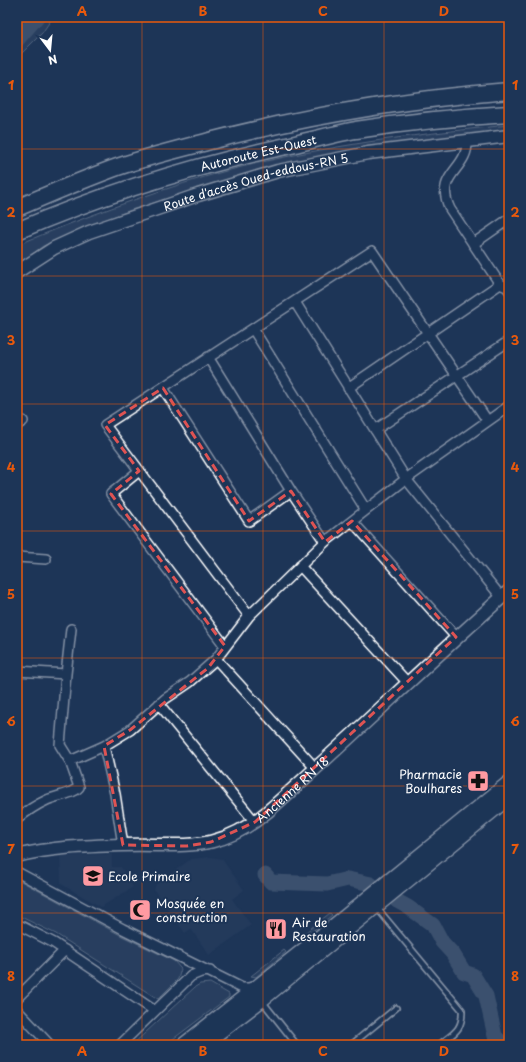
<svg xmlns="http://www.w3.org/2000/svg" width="526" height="1062" font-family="'Playpen Sans',sans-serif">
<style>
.built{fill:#2a4161}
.green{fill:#364b69;stroke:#9aa5b4}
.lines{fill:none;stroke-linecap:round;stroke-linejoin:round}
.river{stroke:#617289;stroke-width:15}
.lane-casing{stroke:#fff;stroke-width:8}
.street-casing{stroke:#fff;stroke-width:12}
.secondary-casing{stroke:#fff;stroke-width:15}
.primary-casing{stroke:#fff;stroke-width:17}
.highway-casing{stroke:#fff;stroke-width:19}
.lane{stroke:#1d3557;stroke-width:4.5}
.street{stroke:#1d3557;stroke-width:9}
.secondary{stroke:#1d3557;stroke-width:12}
.primary{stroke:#1d3557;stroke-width:14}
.highway{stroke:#1d3557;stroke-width:16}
.marked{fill:none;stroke:#de5353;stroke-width:3;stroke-dasharray:8 5;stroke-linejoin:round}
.grid{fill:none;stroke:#e8590c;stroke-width:1;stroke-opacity:0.55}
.labels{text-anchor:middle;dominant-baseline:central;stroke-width:4;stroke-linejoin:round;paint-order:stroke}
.street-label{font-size:12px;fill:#fff;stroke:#1d3557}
.poi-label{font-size:12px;fill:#fff;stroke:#1d3557;text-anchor:start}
.neatline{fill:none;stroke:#e8590c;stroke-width:1.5}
.grid-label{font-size:13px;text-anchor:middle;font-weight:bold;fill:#e8590c}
</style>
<rect width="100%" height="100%" fill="#1d3557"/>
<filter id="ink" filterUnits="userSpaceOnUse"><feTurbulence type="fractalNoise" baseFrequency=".025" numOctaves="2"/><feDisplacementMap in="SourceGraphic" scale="8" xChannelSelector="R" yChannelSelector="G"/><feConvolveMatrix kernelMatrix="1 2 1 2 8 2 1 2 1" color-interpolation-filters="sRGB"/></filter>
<g filter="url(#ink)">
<path class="built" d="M112,854V867H121L133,887L101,907L61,884L60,856Z
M211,857L222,859L244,890L232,899L251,925L209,955L191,929L185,933L154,890L156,884L191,859Z"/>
<path class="green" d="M17,17H53L42,33L17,58Z
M509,125V130L366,148L247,174L131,210L86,227L43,246L17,266V245C80,219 143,195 208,176C306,148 407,135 509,125Z
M17,879L122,936L174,961L181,969L178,979L158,999L56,934L17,915Z
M330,913L332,915L303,939L301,936Z
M284,950L286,952L256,977L251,976Z
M210,983L229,994V997L165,1045H132L195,987L200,984Z"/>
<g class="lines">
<path class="river" d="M17,40L37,17
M265,875L271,882L327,884L348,879L371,884
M397,901L408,907L433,925L442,942L453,954L464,972L473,975L486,996L495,1036L504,1045"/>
<g class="lane-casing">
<path id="lane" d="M377,908L462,1010C463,1030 454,1033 439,1045
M262,1001L297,1045
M351,1045L396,1008"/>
</g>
<g class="street-casing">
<path id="street" d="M467,140C469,171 433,173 450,209L500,284L507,287L509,290
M473,244L509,219
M295,302L406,479L502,598
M253,329L366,510
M208,357L291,491L325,542
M163,388L249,521L291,491
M348,388L500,284
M17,425L23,421
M375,430L509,341
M139,471L111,494L225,646
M352,521L456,637
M17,557L46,559
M300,566L407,682
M249,616L105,425L372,251L487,420
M216,659L316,769
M17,671L66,674L60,745L70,761L79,787C73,794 56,796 47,800C36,805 27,811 17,819
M66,674L71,629
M159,704L255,822
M104,746L115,794L123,845
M70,761L104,746L130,730L165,699L190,682L216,659L249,616L325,542L406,479L509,406
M17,872L123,929L242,988H249L255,986
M17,924L54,943L155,1011
M17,998L65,950
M17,1010L50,1045
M120,1045L191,976L201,972L210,971"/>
</g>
<g class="secondary-casing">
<g id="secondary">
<path id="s1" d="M17,272L54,248L89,232L198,195L278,171L368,153L509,136"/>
<path id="s2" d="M17,856C51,847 88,846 123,845C183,843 215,855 267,812C349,740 427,663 509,591"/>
</g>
</g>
<g class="primary-casing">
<path id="primary" d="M184,1045L333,927L509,783
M202,1045L261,1000L509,797"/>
</g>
<g class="highway-casing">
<g id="highway">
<path d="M17,208C49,194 80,181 112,169C145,157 180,149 214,140C311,115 409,99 509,91"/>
<path id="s3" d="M17,231C105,193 197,165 291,145C312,140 334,134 356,130C407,122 458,117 509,114"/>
</g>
</g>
<use href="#lane" class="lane"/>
<use href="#street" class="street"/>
<use href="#secondary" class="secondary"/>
<use href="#primary" class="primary"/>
<use href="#highway" class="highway"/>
</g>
</g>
<path d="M0 0H526V1062H0ZM163,388L249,521L291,491L325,542L352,521L456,637L255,822L211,842L187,846L123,845L104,746L130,730L208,668L225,646L111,494L139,471L105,425Z" fill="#1d3557" fill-opacity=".55" fill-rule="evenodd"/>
<path class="marked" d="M163,388L249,521L291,491L325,542L352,521L456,637L255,822L211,842L187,846L123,845L104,746L130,730L208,668L225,646L111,494L139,471L105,425Z"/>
<path class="grid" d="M142,17V1045M263,17V1045M384,17V1045M17,149H509M17,276H509M17,404H509M17,531H509M17,658H509M17,786H509M17,913H509"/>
<defs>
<g id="pharmacy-square" transform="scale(1.15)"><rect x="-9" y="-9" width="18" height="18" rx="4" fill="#ff9aa2" stroke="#1d3557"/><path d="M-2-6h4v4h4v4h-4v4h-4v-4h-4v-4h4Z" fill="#111"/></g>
<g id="school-square" transform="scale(1.15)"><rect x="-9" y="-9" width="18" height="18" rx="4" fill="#ff9aa2" stroke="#1d3557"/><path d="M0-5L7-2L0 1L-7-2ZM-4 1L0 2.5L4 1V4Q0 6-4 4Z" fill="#111"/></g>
<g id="mosque-square" transform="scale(1.15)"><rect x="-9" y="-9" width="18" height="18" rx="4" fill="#ff9aa2" stroke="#1d3557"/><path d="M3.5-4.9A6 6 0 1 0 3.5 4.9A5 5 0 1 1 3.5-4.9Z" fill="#111"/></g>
<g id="restaurant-square" transform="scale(1.15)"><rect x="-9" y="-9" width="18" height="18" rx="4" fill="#ff9aa2" stroke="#1d3557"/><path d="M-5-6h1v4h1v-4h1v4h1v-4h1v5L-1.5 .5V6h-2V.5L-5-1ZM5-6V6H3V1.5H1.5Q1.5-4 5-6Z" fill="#111"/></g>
</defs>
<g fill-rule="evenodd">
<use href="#pharmacy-square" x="478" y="781"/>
<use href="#school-square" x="93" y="876"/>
<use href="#mosque-square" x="140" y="910"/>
<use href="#restaurant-square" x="276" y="929"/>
</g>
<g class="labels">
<g class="street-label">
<text stroke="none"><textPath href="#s3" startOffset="254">Autoroute Est-Ouest</textPath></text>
<text stroke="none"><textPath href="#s1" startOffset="257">Route d'accès Oued-eddous-RN 5</textPath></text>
<text stroke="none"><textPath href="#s2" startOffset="293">Ancienne RN 18</textPath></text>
</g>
<g class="poi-label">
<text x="462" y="774" text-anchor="end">Pharmacie<tspan x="462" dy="14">Boulhares</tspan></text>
<text x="108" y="876">Ecole Primaire</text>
<text x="156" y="903">Mosquée en<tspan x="156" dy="14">construction</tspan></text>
<text x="292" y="922">Air de<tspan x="292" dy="14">Restauration</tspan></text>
</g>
</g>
<rect width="526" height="1062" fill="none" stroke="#1d3557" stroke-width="44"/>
<g transform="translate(50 50) rotate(164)" stroke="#1d3557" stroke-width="3" paint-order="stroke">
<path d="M0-3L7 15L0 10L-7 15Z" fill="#ffffff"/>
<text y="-6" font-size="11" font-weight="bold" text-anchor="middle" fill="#ffffff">N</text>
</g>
<rect x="22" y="22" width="482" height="1018" class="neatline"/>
<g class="grid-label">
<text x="82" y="16">A</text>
<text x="203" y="16">B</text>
<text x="323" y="16">C</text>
<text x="444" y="16">D</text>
<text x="11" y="90">1</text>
<text x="515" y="90">1</text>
<text x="11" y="217">2</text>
<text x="515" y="217">2</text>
<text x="11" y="345">3</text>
<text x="515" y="345">3</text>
<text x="11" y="472">4</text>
<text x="515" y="472">4</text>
<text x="11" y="599">5</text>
<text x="515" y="599">5</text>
<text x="11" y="726">6</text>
<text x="515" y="726">6</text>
<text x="11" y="854">7</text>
<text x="515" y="854">7</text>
<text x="11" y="981">8</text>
<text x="515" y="981">8</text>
<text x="82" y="1056">A</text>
<text x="203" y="1056">B</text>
<text x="323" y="1056">C</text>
<text x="444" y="1056">D</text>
</g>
</svg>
